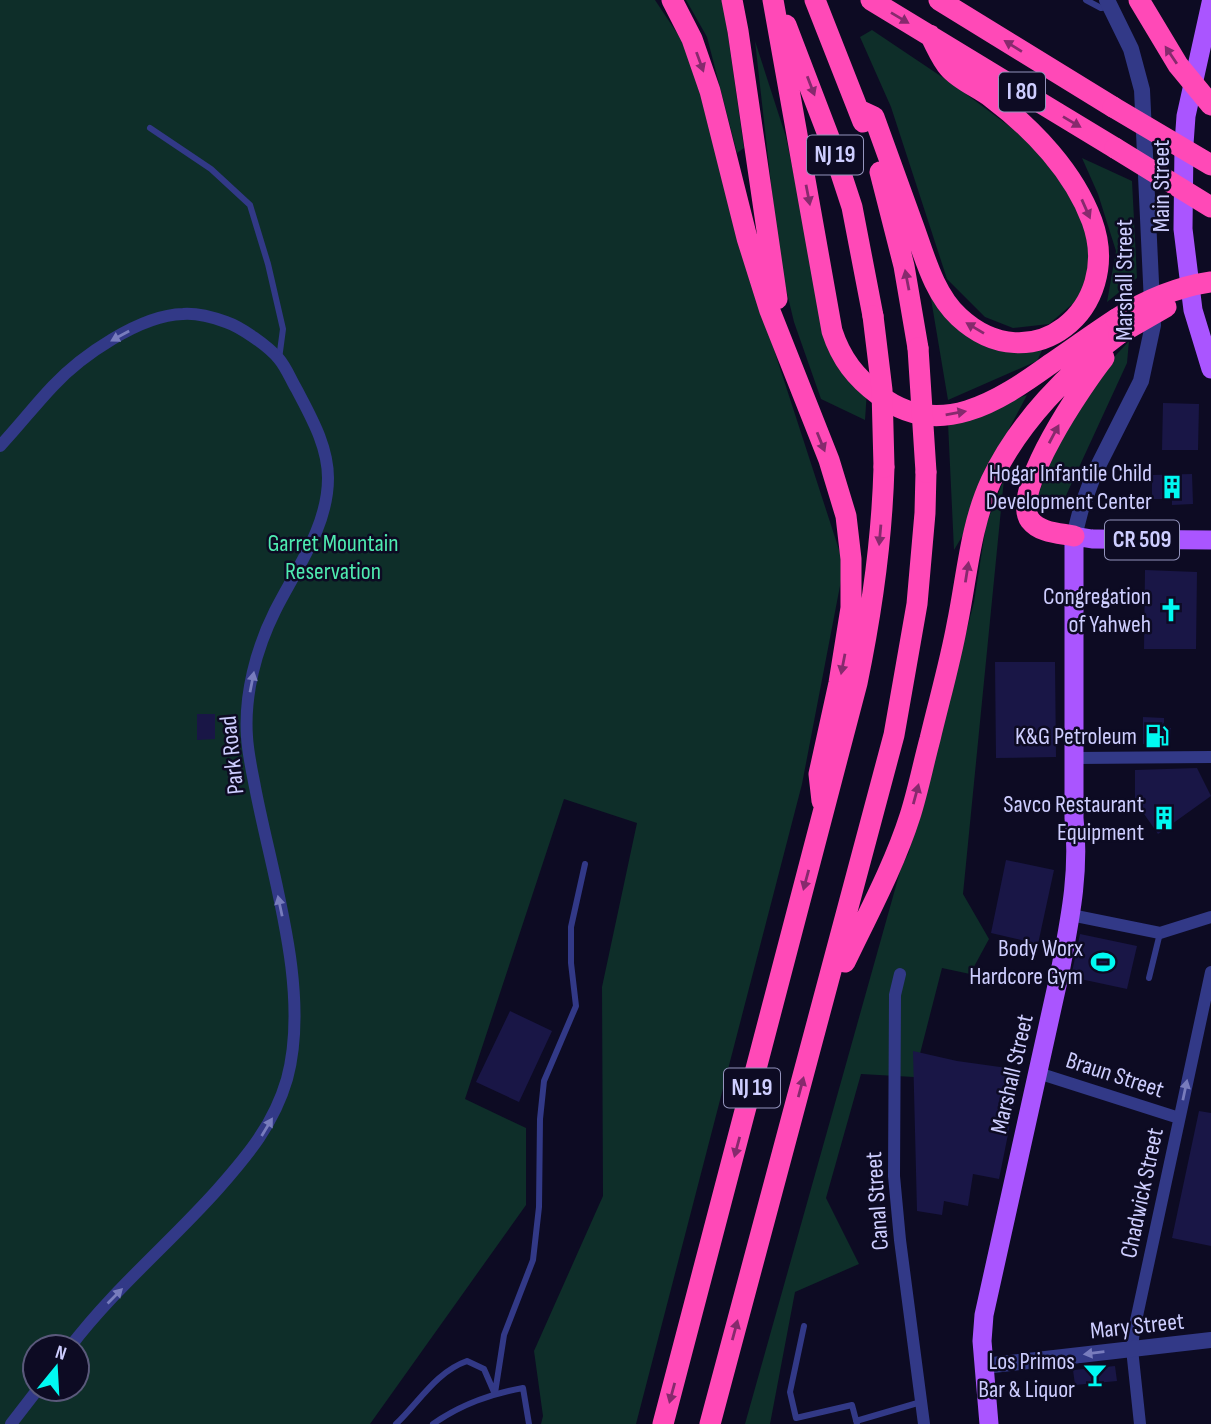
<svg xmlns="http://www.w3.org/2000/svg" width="1211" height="1424" font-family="'Sofia Sans Condensed',sans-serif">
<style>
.green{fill:#0e2e29;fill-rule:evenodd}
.building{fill:#191646}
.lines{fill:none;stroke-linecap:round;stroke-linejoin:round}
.service{stroke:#323987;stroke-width:6}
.minor{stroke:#323987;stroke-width:12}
.tertiary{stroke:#323987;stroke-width:16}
.primary{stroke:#a5f;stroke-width:19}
.motorway{stroke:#ff49b7;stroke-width:21}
.motorway-bridge{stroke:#ff49b7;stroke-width:21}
.oneway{fill:#862a6d}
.oneway2{fill:#787cbd}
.labels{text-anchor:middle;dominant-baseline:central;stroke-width:5;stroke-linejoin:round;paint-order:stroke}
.shield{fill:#0d0b23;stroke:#9494bd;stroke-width:2}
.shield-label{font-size:23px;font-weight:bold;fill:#ceceff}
.street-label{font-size:24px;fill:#ceceff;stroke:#0d0b23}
.poi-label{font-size:24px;fill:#ceceff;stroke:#0d0b23;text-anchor:end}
.park-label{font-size:24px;fill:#4eebb0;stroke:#0d0b23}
</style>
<rect width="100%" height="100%" fill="#0d0b23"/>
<path class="green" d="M0,0H655L695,60L740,245L844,565L802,784L636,1424H541L543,1416L534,1351L603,1196L602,987L637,823L564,799L465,1099L526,1128V1205L370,1424H0ZM35,1347H77V1389H35Z
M686,0H723L744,148L737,153L707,37Z
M872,30L954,85L1033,144L1083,214L1094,263L1077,300L1049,324L1013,328L985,317L947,279L891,107L860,37Z
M755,41L786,137L831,355L867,391L865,420L821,399L794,322L780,264Z
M1082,158L1132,181L1137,278L1107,302L1116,251L1098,194Z
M930,293L985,346L1043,348L1037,361L948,400Z
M1129,341L1127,363L1063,502L1050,509L1037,499L1053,453L1092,381Z
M1027,395L983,478L963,535L954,550L948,423Z
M1004,479L963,894L989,939L970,974L942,968L914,1077L861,1074L826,1198L859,1264L795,1292L770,1424H745L901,868L909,852L974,602L986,525Z"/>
<path class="building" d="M1163,403L1199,404L1198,450H1162Z
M1192,474L1193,504L1172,505V499H1152V475Z
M1145,570L1197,572L1196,649H1144Z
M995,662H1055L1056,757L996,758Z
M197,714H215V739L197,740Z
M1143,717L1164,718V728H1171L1170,744H1143Z
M1197,768L1211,796L1158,834L1135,801V770Z
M1006,860L1054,870L1038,944L991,933Z
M1080,934L1137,946L1127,989L1071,977Z
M510,1011L552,1031L519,1102L476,1082Z
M913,1051L957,1061L1021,1070L999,1179L973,1174L968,1206L944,1201L942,1215L917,1211Z
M1199,1111L1211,1113V1246L1172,1238Z
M1115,1366L1117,1381L1075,1385L1073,1370Z"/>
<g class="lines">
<path class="service" d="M1086,0L1101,8L1110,7
M150,128L211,169L250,205L268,264L283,329L279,359
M1149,978L1160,933
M804,1326L790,1392L796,1418L852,1405L857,1424
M495,1393L504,1335L533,1260L539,1207L540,1119L544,1081L576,1006L571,963V927L585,864
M856,1421L921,1402
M396,1424C419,1402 436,1372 467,1361L484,1369L494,1392
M433,1424C462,1404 490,1394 523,1388L529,1424"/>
<path class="minor" d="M0,446C18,427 34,406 53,386C81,356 140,315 183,314C197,313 212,317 226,322C241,327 268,346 279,359C286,367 291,380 297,390C311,417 328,446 328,478C328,527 296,569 275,611C256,649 244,695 247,737C248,754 252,771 255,787C272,876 311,991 287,1079C274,1124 248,1155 218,1189C170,1243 114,1289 70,1347
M1075,758L1211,757
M1071,915L1160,933L1211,917
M900,974L895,995L894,1176L900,1240L924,1424
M1038,1073L1179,1118
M11,1424L38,1389
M1140,1424L1132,1349L1134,1330L1211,972"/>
<path class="tertiary" d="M1074,536L1081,509L1094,474L1141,381L1153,325L1142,90L1131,49L1107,0
M984,1366L1211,1340"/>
<path class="primary" d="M1211,3L1186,116L1184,144L1183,229L1193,310L1211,369
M989,1424L982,1341L984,1315L1060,972C1070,919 1080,872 1074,818V536L1092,539L1211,540"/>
<path class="motorway" d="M672,0L692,39L710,91L747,238L770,311L829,460L846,516L851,559V608L839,683L819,774L822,801
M732,0L738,31L777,299
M773,0L832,331C841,359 856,378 879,395C938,441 999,401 1049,365C1071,350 1093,334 1116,319
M815,0L863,122
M871,0L1115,148
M939,0L1113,107
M786,25L830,140L852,207L873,316
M859,110L874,117C887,152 899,187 912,222C924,254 933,293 959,317C1031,384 1124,309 1092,221C1074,172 1033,129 992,98C979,88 959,80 949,68C941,59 936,46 930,35
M880,172L904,266L918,348
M1074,536C1059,533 1040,533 1030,520C1009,492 1084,383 1104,358
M845,962C868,914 894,866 910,816C918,791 923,765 930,739C939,701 950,663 957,625C967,577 970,526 991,481C1018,423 1069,371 1119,334
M663,1424L857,683C872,611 882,540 884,467
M710,1424L894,735L917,604L925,513L926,472"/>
<path class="motorway-bridge" d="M1139,0L1178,65L1211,105
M1113,107L1211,165
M1115,148L1211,207
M873,316L882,390L884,467
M1116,319C1146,300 1176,287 1211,282
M1119,334L1166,307
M918,348L926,472"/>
</g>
<defs><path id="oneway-solid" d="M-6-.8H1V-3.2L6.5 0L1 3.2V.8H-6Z" transform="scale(1.75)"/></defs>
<g class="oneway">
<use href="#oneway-solid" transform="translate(900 18) rotate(31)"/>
<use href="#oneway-solid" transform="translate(1013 46) rotate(-148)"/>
<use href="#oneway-solid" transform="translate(1171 55) rotate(-124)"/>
<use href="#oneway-solid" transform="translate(700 62) rotate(70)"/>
<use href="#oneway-solid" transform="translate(811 86) rotate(69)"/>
<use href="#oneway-solid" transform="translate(1072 122) rotate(31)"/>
<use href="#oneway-solid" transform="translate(808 195) rotate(79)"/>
<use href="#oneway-solid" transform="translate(1086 209) rotate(66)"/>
<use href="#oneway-solid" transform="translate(907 280) rotate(-101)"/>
<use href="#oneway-solid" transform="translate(975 328) rotate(-149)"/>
<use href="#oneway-solid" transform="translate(956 413) rotate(-10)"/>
<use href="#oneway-solid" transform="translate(1054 434) rotate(-62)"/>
<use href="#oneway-solid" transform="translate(821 442) rotate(68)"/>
<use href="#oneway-solid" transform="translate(880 535) rotate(95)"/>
<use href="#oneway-solid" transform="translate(967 572) rotate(-81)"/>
<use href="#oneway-solid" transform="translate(843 664) rotate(101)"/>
<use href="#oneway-solid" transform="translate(916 794) rotate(-75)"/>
<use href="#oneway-solid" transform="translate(806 880) rotate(105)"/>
<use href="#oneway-solid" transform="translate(801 1087) rotate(-75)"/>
<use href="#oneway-solid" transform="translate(737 1147) rotate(105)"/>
<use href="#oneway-solid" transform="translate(735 1330) rotate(-75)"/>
<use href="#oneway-solid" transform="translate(672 1393) rotate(105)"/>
</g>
<g class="oneway2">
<use href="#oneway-solid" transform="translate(120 336) rotate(151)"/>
<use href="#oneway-solid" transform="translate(252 682) rotate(-79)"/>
<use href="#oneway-solid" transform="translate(280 906) rotate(-102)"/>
<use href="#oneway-solid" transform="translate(1185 1090) rotate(-78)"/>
<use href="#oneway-solid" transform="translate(267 1127) rotate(-59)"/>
<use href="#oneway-solid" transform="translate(115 1296) rotate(-45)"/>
<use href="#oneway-solid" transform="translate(1094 1353) rotate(173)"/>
</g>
<defs>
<g id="building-bare" transform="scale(1.89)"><path d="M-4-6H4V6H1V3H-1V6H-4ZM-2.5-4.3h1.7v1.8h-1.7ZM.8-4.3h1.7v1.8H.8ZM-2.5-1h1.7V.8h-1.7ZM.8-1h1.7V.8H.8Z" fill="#00f9f2" stroke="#0d0b23" stroke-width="2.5" paint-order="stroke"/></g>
<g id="church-bare" transform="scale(1.89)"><path d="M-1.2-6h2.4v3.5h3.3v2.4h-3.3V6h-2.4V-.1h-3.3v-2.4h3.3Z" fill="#00f9f2" stroke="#0d0b23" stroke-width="2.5" paint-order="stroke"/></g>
<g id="fuel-bare" transform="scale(1.89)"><path d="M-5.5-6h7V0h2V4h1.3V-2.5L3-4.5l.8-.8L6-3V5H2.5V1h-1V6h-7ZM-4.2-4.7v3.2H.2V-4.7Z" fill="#00f9f2" stroke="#0d0b23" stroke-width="2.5" paint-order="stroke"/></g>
<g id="stadium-bare" transform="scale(1.89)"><path d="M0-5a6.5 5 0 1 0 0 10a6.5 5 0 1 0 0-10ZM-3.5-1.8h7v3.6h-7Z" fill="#00f9f2" stroke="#0d0b23" stroke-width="2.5" paint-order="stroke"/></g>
<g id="bar-bare" transform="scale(1.89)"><path d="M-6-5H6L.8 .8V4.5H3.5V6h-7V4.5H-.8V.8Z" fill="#00f9f2" stroke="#0d0b23" stroke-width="2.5" paint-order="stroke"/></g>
</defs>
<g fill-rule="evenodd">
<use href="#building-bare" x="1172" y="487"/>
<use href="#church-bare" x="1171" y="610"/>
<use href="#fuel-bare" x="1157" y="736"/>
<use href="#building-bare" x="1164" y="818"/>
<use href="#stadium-bare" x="1103" y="962"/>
<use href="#bar-bare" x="1095" y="1375"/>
</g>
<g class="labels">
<g class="shield">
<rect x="999" y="72.5" width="46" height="39" rx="5"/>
<rect x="807" y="135.5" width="56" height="39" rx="5"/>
<rect x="1105" y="520.5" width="74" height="39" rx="5"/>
<rect x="724" y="1068.5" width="56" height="39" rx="5"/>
</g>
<g class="shield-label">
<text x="1022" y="92">I 80</text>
<text x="835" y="155">NJ 19</text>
<text x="1142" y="540">CR 509</text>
<text x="752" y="1088">NJ 19</text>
</g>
<g class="street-label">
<text transform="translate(1161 186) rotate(-90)">Main Street</text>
<text transform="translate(1124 280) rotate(-90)">Marshall Street</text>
<text transform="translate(232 755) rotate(-96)">Park Road</text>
<text transform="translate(1012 1074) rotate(-77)">Marshall Street</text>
<text transform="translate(1115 1075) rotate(18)">Braun Street</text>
<text transform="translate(1142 1193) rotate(-78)">Chadwick Street</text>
<text transform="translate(877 1201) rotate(-94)">Canal Street</text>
<text transform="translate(1137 1326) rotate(-6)">Mary Street</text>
</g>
<g class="poi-label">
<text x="1152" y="473">Hogar Infantile Child<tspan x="1152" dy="28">Development Center</tspan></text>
<text x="1151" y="596">Congregation<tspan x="1151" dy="28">of Yahweh</tspan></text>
<text x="1137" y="736">K&amp;G Petroleum</text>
<text x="1144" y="804">Savco Restaurant<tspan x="1144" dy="28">Equipment</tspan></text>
<text x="1083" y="948">Body Worx<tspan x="1083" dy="28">Hardcore Gym</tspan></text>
<text x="1075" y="1361">Los Primos<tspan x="1075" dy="28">Bar &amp; Liquor</tspan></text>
</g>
<g class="park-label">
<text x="333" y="543">Garret Mountain<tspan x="333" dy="28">Reservation</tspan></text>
</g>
</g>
<g transform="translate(56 1368) rotate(18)"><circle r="33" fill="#0d0b23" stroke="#5a597b" stroke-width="2"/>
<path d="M0-5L12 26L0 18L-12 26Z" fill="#00f9f2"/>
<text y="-10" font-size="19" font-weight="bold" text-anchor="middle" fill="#ceceff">N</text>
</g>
</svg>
